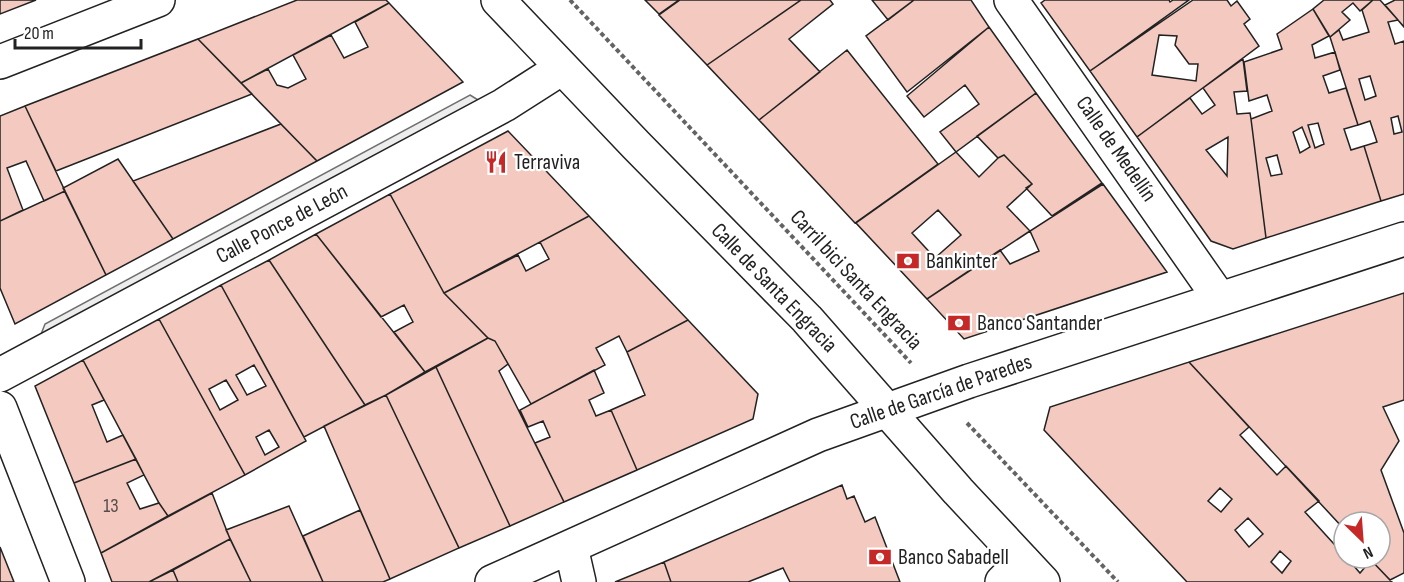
<svg xmlns="http://www.w3.org/2000/svg" width="1404" height="582" font-family="'Sofia Sans Condensed',sans-serif">
<style>
.parking{fill:#ededed;stroke:#6f6f6f;stroke-width:1.5}
.building{fill:#f3c9c0;stroke:#222;stroke-width:1.5;fill-rule:evenodd}
.lines{fill:none;stroke-linecap:round;stroke-linejoin:round}
.minor-casing{stroke:#222;stroke-width:36}
.secondary-casing{stroke:#222;stroke-width:36}
.path{stroke:#646464;stroke-width:4;stroke-dasharray:4.5 3;stroke-linecap:butt}
.minor{stroke:#fff;stroke-width:33}
.secondary{stroke:#fff;stroke-width:33}
.labels{text-anchor:middle;dominant-baseline:central;stroke-width:4.5;stroke-linejoin:round;paint-order:stroke}
.number-label{font-size:20px;fill:#564c4a}
.street-label{font-size:22px;fill:#222;stroke:#fff}
.poi-label{font-size:22px;fill:#222;stroke:#fff;text-anchor:start}
</style>
<rect width="100%" height="100%" fill="#fff"/>
<path class="parking" d="M470,95L483,103L38,342L45,324Z"/>
<path class="building" d="M0,0H36L0,14Z
M297,0H386L389,3L241,83L198,39Z
M645,0H679L659,14Z
M680,0H801L707,65L659,15Z
M801,0H830L833,4L789,39L820,72L759,120L707,65Z
M872,0H914L888,20Z
M914,0H971L989,27L907,92L866,36Z
M1045,0H1169L1170,2L1173,0H1189L1090,71L1041,3Z
M1193,0H1227L1231,6L1237,1L1250,19L1244,24L1259,46L1137,137L1090,71ZM1159,35L1177,36L1175,45L1189,64H1198L1196,81L1152,75Z
M1324,0H1373L1360,11L1353,3L1342,12L1350,20L1330,37L1313,9Z
M1373,0H1380L1398,20L1388,22L1395,44L1404,41V194L1381,201L1364,146L1377,142L1370,121L1358,125L1330,37L1339,30L1343,40L1369,32L1362,10ZM1370,76L1376,96L1365,100L1359,79ZM1398,116L1402,132L1394,134L1391,118Z
M1395,0H1404V27L1385,5Z
M389,3L463,82L317,161L241,83L268,69L277,85L288,88L306,79L293,55L331,35L344,58L368,47L355,22Z
M1313,9L1329,36L1312,45L1315,58L1335,52L1340,70L1323,76L1329,93L1346,88L1358,125L1344,129L1351,150L1364,146L1381,201L1266,238L1251,119L1272,111L1267,95L1249,101L1244,62L1282,49L1277,34ZM1318,123L1324,144L1315,148L1308,125ZM1302,127L1310,147L1300,153L1293,132ZM1277,155L1282,174L1271,176L1266,158Z
M989,27L1036,93L956,152L940,132L979,104L965,85L924,117L907,96Z
M198,39L252,94L56,171L25,106Z
M847,50L938,164L855,223L759,120Z
M1243,59L1247,91L1234,92L1237,114L1250,113L1251,119L1266,238L1233,249L1211,241L1137,137L1190,98L1202,114L1215,105L1203,88ZM1228,137L1227,176L1206,150Z
M1036,93L1102,183L1052,216L1026,188L1032,184L1004,155L998,158L977,136Z
M25,106L65,191L44,201L26,161L7,168L23,210L0,221V116Z
M281,124L317,161L173,239L133,181Z
M508,131L589,216L444,293L390,194Z
M956,152L979,177L998,158L1004,155L1032,184L1007,207L1030,231L927,299L856,223ZM938,210L961,235L935,258L912,233Z
M118,159L173,239L106,275L63,188Z
M1103,184L1167,272L964,339L927,299L1000,250L1010,264L1039,251L1030,231Z
M65,191L106,275L15,324L0,288V221Z
M390,194L444,293L488,338L425,372L394,332L413,322L404,305L381,317L316,234Z
M589,216L688,320L627,352L619,336L596,348L605,365L531,404L495,341L488,338L444,293L518,255L526,271L549,259L540,242Z
M316,234L425,372L386,395L365,405L269,260Z
M269,260L365,405L304,437L221,285Z
M221,285L306,441L245,475L159,319ZM254,365L266,386L247,395L236,375ZM226,380L238,400L220,410L209,389ZM269,430L279,447L265,455L256,437Z
M1404,293V400L1383,407L1399,441L1381,470L1404,533V573L1390,580L1369,558H1380V522H1344V529L1189,362Z
M159,319L245,475L168,516L159,503L83,360Z
M688,320L758,394L753,419L637,470L611,410L645,395L627,352Z
M488,338L495,341L508,364L499,371L564,502L510,526L436,367Z
M83,360L104,400L92,405L107,442L123,435L136,459L74,483L35,386Z
M1189,362L1249,427L1240,435L1277,475L1286,466L1319,501L1305,512L1344,555V558H1347L1360,573L1371,560L1392,582H1187L1044,430L1050,407ZM1220,488L1232,499L1221,512L1208,501ZM1248,518L1263,534L1249,547L1235,530ZM1280,551L1291,561L1282,573L1271,562Z
M436,367L510,526L459,548L386,395Z
M594,370L604,393L589,400L596,416L611,410L637,470L564,502L535,443L550,437L543,421L528,427L520,410Z
M386,395L459,548L390,579L324,426Z
M136,459L144,475L127,483L140,509L159,503L168,516L101,553L74,483Z
M842,485L847,499L854,496L865,522L875,517L900,582H790L783,568L748,582H671L664,562Z
M212,493L230,539L149,582H112L101,553Z
M289,506L323,582H251L226,530Z
M360,510L390,579L383,582H323L303,536Z
M230,539L251,582H178L173,570Z
M0,547L14,582H0Z
M664,562L671,582H615Z
M173,570L178,582H149Z"/>
<g class="lines">
<g class="minor-casing">
<path id="minor" d="M1011,0L1220,299
M0,62L158,0
M0,375L504,105L562,68
M0,408L68,582
M571,547L579,582
M492,582L818,435L969,381L1404,239
M1002,582L1023,561"/>
</g>
<g class="secondary-casing">
<path id="secondary" d="M498,0L636,145L807,319L958,491L1043,582"/>
</g>
<path class="path" d="M570,0L911,363
M967,423L1118,582"/>
<use href="#minor" class="minor"/>
<use href="#secondary" class="secondary"/>
</g>
<defs>
<g id="restaurant-bare" transform="scale(1.8)"><path d="M-5-6h1v4h1v-4h1v4h1v-4h1v5L-1.5 .5V6h-2V.5L-5-1ZM5-6V6H3V1.5H1.5Q1.5-4 5-6Z" fill="#c62828" stroke="#fff" stroke-width="2.5" paint-order="stroke"/></g>
<g id="bank-bare" transform="scale(1.8)"><path d="M-6-4H6V4H-6ZM0-2.3a2.3 2.3 0 1 0 0 4.6a2.3 2.3 0 1 0 0-4.6Z" fill="#c62828" stroke="#fff" stroke-width="2.5" paint-order="stroke"/></g>
</defs>
<g fill-rule="evenodd">
<use href="#restaurant-bare" x="496" y="162"/>
<use href="#bank-bare" x="908" y="261"/>
<use href="#bank-bare" x="959" y="323"/>
<use href="#bank-bare" x="880" y="557"/>
</g>
<g class="labels">
<g class="number-label">
<text x="111" y="506">13</text>
</g>
<g class="street-label">
<text transform="translate(1116 149) rotate(55)">Calle de Medellín</text>
<text transform="translate(282 224) rotate(-28)">Calle Ponce de León</text>
<text transform="translate(856 280) rotate(47)">Carril bici Santa Engracia</text>
<text transform="translate(774 288) rotate(46)">Calle de Santa Engracia</text>
<text transform="translate(941 392) rotate(-19)">Calle de García de Paredes</text>
</g>
<g class="poi-label">
<text x="514" y="162">Terraviva</text>
<text x="926" y="261">Bankinter</text>
<text x="977" y="323">Banco Santander</text>
<text x="898" y="557">Banco Sabadell</text>
</g>
</g>
<g transform="translate(1362 540) rotate(155)"><circle r="28" fill="#ffffff" stroke="#a7a7a7" stroke-width="1.5"/>
<path d="M0-4.5L10 22L0 15L-10 22Z" fill="#c62828"/>
<text y="-9" font-size="16" font-weight="bold" text-anchor="middle" fill="#222222">N</text>
</g>
<path d="M15 39v9h126v-9" fill="none" stroke="#222222" stroke-width="3"/>
<text x="24" y="39" font-size="18" fill="#222222" stroke="#ffffff" stroke-width="4.5" paint-order="stroke">20 m</text>
</svg>
